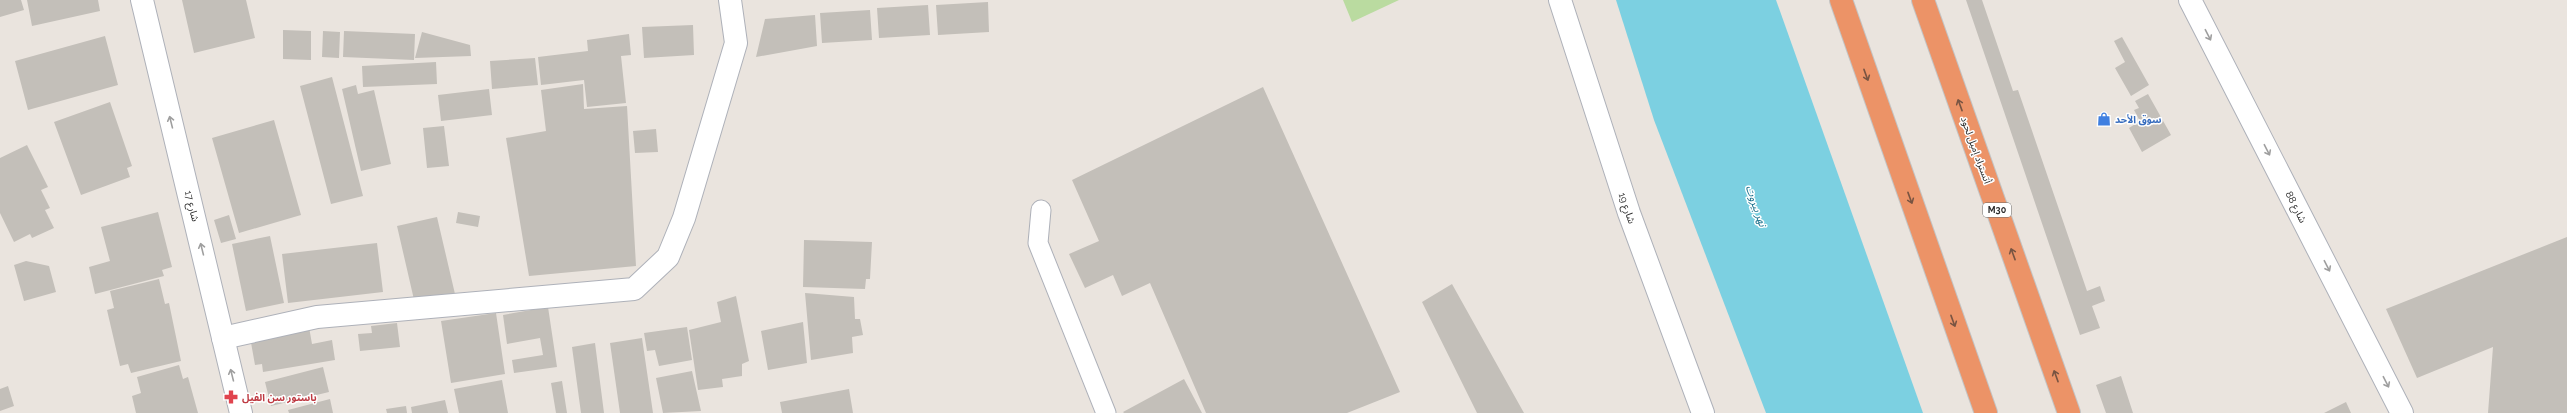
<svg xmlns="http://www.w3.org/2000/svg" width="2567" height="413" font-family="Raleway,'Noto Sans Arabic',sans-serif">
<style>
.green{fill:#badba0}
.water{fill:#7cd0e1}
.building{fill:#c3bfb9}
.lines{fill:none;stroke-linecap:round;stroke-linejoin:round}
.lane-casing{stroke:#aeb1b9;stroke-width:21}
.street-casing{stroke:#aeb1b9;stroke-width:24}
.secondary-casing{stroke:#aeb1b9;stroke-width:24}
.highway-casing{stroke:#c3c3c3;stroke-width:24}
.lane{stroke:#fff;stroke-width:19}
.street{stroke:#fff;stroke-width:22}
.secondary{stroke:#fff;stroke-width:22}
.highway{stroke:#ec9367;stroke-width:22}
.oneway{stroke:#9f9f9f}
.oneway2{stroke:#785442}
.labels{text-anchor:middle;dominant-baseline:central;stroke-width:3;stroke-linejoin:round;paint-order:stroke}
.shield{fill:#fff;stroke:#6a6a6a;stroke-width:1}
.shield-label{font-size:9px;font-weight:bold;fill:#2a2a2a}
.shop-label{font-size:10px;font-weight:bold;fill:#366cbe;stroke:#fff;text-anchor:start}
.street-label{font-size:10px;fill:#2a2a2a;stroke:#fff}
.health-label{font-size:10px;font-weight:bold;fill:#be3a42;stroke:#fff;text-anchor:start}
.water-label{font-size:11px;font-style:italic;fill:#1c718c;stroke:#fff}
</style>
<rect width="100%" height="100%" fill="#eae4de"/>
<path class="green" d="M1343,0H1399L1352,22Z"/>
<path class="water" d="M1616,0H1776L1923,413H1766L1654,120Z"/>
<path class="building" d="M0,0H21L24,10L0,17Z
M27,0H98L100,11L32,26Z
M182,0H246L255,38L194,53Z
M1966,0H1982L2013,91L2018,90L2087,291L2100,286L2105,301L2092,306L2100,328L2080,335Z
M988,2L989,32L938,35L936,5Z
M928,5L930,35L879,38L877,8Z
M870,10L872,40L822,43L820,13Z
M815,15L817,46L756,57L765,19Z
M693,25L694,55L644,58L642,27Z
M283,30L311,31V60L283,59Z
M323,31L340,32L339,58L322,57Z
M344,31L415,34L414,60L343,57Z
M422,32L470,45L471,56L415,58Z
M629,34L631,55L621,56L626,103L587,107L584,80L541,85L538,57L588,51L587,40Z
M105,36L118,85L28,110L15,61Z
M2122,37L2149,85L2131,96L2115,68L2125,62L2114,41Z
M535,58L538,85L492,89L490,61Z
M436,62L437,84L363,87L362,66Z
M332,77L363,196L331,204L300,86Z
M583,84L584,109L627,106L636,266L529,276L506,138L546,131L541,90Z
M356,85L358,94L374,90L391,164L361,171L342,89Z
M1263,87L1400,392L1347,413H1206L1150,283L1122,296L1113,275L1085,288L1069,254L1099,241L1072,180Z
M489,89L492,115L441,121L438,95Z
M2148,94L2171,135L2142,152L2129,128L2140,121L2134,110L2139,108L2135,101Z
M110,102L132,166L127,168L130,177L81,195L54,122Z
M274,120L301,215L239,233L212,138Z
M444,126L449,166L427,168L423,128Z
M656,129L658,152L635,153L633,131Z
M27,145L48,187L41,190L50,208L45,210L54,228L32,238L30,234L14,242L0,213V158Z
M158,212L172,267L162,270L164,276L95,294L89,267L110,261L101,227Z
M458,212L480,216L478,227L456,223Z
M229,215L236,239L221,243L214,220Z
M437,217L455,294L415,304L397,226Z
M270,236L284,303L246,311L232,244Z
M2567,237V413H2488L2493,347L2417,378L2386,309Z
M804,240L872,242L870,279H866L865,289L803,287Z
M377,243L383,292L288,303L282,254Z
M26,261L49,266L56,292L24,301L14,265Z
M159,279L165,304L169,303L181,361L131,373L128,364L120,366L107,310L114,308L110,291Z
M1452,284L1524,413H1477L1422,302Z
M805,293L854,297L855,319H860L863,335L852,337L853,353L811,360Z
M736,296L749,361L742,364V376L722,379L723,387L698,390L689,330L721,322L717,302Z
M548,307L557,367L514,373L512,360L543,355L540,338L507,344L503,315Z
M496,313L505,374L451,383L441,321Z
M803,322L807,363L768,370L761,331Z
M397,323L400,347L360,351L358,334L372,333L371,326Z
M309,327L312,344L332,340L335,360L263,372L262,364L255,365L250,337Z
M687,327L692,360L659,366L655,350L647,351L644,333Z
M642,338L653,413H620L610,343Z
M595,343L604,413H581L572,347Z
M179,365L183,379L188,377L198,413H136L132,396L141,393L137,377Z
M323,367L329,392L271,406L265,382Z
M692,371L701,411L663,413L656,378Z
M2121,376L2133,413H2106L2096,385Z
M1184,379L1202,413H1124L1123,412Z
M502,380L508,413H459L454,389Z
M562,381L567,413H556L551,383Z
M8,386L14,406L0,411V389Z
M849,389L853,413H782L780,402Z
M330,399L333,413H289L288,410Z
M445,400L448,413H412L411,407Z
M2346,402L2351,413H2324Z
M406,406L407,413H387L386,409Z"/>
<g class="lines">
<g class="lane-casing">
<path id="lane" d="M1041,210L1038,243L1106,413"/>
</g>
<g class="street-casing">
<path id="street" d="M223,338L317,317L634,289L668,257L684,218L736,43L730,0"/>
</g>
<g class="secondary-casing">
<path id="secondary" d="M142,0L241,413
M1560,0L1629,213L1703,413
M2190,0L2402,413"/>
</g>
<g class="highway-casing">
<path id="highway" d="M1841,0L1986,413
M1923,0L2069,413"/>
</g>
<use href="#lane" class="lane"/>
<use href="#street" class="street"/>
<use href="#secondary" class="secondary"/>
<use href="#highway" class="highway"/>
</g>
<defs><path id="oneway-shaft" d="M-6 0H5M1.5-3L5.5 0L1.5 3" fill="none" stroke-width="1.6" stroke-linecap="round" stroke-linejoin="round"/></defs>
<g class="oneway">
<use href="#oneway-shaft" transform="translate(2208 35) rotate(63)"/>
<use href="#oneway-shaft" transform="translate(171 122) rotate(-104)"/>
<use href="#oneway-shaft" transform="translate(2267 150) rotate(63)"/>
<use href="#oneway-shaft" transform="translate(202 249) rotate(-104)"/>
<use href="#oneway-shaft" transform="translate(2327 266) rotate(63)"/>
<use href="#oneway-shaft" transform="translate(232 375) rotate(-104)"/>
<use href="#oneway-shaft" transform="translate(2386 382) rotate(63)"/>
</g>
<g class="oneway2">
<use href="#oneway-shaft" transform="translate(1866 75) rotate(70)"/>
<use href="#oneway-shaft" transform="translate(1960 105) rotate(-110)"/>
<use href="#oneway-shaft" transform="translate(1910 198) rotate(70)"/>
<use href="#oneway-shaft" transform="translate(2013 254) rotate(-110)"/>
<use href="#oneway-shaft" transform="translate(1953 321) rotate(70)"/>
<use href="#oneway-shaft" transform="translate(2056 376) rotate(-110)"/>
</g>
<defs>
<g id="shop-bare" transform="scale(1.08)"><path d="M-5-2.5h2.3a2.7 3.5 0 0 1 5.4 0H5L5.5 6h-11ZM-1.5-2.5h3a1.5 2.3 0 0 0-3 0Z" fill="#3f7fe0" stroke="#fff" stroke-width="2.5" paint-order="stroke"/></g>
<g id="pharmacy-bare" transform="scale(1.08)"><path d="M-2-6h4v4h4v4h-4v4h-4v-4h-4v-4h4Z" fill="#e0444e" stroke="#fff" stroke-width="2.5" paint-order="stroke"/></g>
</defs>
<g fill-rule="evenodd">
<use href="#shop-bare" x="2104" y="119"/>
<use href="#pharmacy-bare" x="231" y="397"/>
</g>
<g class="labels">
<rect class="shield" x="1983" y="203" width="28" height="14" rx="3"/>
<g class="shield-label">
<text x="1997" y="210">M30</text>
</g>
<g class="shop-label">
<text x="2115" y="119">سوق الأحد</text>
</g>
<g class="street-label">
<text transform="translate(1976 150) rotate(70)">أتستراد إميل لحود</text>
<text transform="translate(192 206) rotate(76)">شارع 17</text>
<text transform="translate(2296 207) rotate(63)">شارع 88</text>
<text transform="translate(1627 208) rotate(71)">شارع 19</text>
</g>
<g class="health-label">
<text x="242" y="397">باستور سن الفيل</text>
</g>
<g class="water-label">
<text transform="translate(1756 206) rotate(71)">نهر بيروت</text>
</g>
</g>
</svg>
